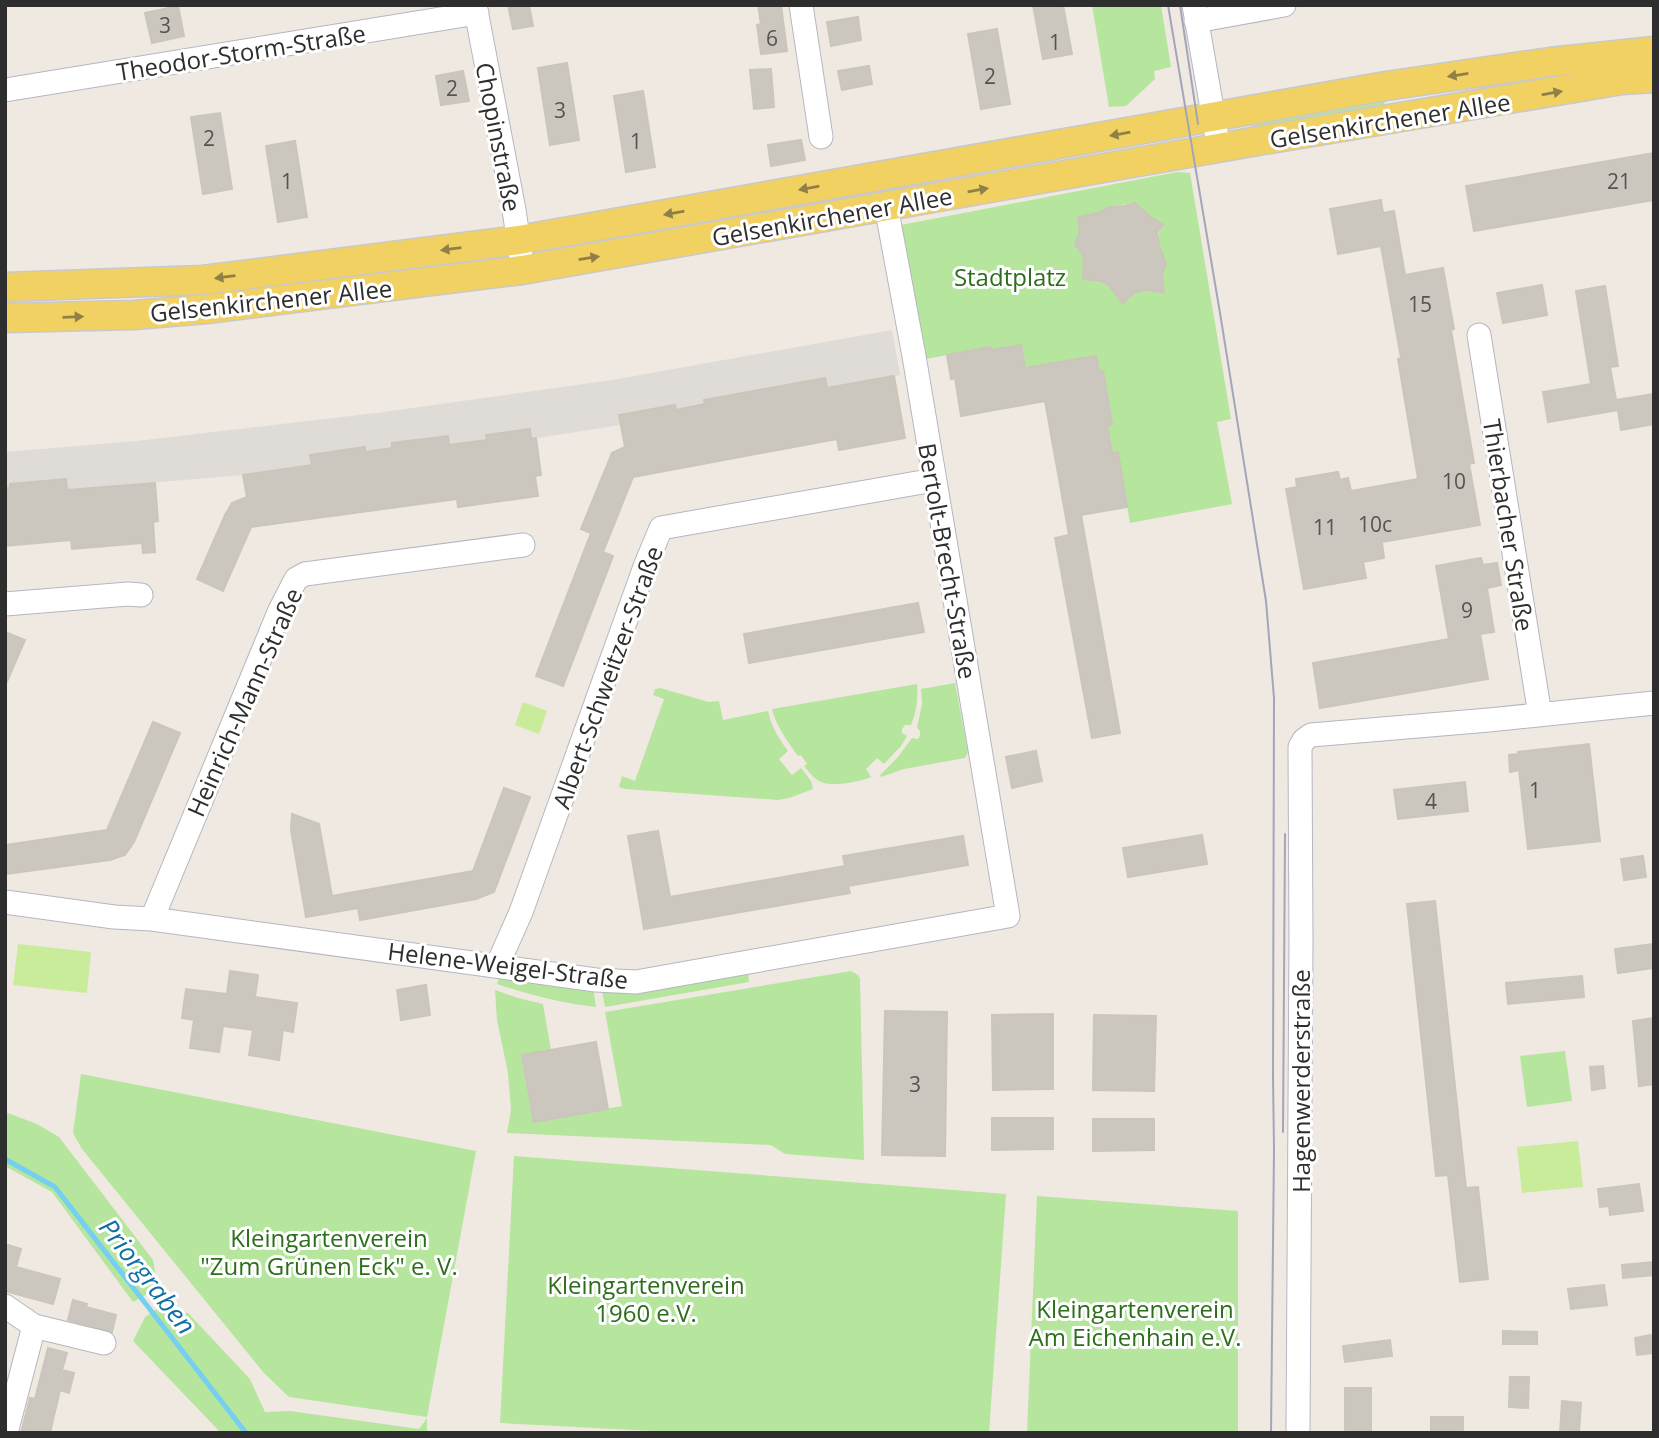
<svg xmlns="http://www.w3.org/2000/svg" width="1659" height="1438" font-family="'Open Sans',sans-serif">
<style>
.green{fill:#b6e59e;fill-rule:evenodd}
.pitch{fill:#c9ec9a}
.plaza{fill:#dfdcd8}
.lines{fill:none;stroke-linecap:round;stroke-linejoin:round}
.stream{stroke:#75cff0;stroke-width:5}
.building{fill:#cbc7bf;stroke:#cbc5ba;stroke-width:2}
.minor-casing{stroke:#b4b7c1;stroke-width:25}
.major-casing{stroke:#c9c9c9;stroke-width:31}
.minor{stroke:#fff;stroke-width:23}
.major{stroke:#f2d163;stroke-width:28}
.tram{stroke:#a3a6b8;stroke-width:2}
.oneway{fill:#908048}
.labels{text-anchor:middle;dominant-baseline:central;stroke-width:6;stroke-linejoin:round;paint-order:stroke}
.number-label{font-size:21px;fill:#555452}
.street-label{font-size:24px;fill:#2e2e2e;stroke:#fff}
.park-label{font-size:24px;fill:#2c6e1b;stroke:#fff}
.water-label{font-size:26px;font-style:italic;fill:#0d6fa3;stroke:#fff}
</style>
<rect width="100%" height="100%" fill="#efe9e1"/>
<path class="green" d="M1092,5H1161L1171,67L1154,71L1155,79L1126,106L1109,107Z
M1386,99L1382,110L1254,134L1252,122Z
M1177,172L1190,173L1231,419L1217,422L1232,504L1130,523L1118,452L1112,453L1107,425L1112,424L1103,372H1099L1096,356L1038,366L1028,383L1020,345L991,350L990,347L926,359L901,225ZM1133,203L1151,218L1163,225C1153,237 1160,250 1166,263L1162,274L1163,294L1149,290L1140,291L1129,297H1118C1109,285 1100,280 1084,280L1083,278L1084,259L1075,244L1080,231L1077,217L1099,213L1108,207Z
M955,683L968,752L965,758L904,769L881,777L880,775L897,758L912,738L917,739L920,736V731L917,728L922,704L921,689Z
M917,684C918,699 917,711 911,725H905L902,729V733L907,736L901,746L884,764L877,758L866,769L871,777C861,782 831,787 821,782C814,779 809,772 804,766L807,764L801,755L798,756C788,742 776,726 772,709Z
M660,688L709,702L719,701L723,720L768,711C771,726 779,739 788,751L779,759L792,775L801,768L811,781L813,789L789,798L778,800L625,789L619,787L622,776L635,781L664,699L653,695L655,689Z
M748,971L749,982L605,1007L602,991Z
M851,971L858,975L860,979L864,1160L785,1154L771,1145L507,1133L511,1110L508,1073L497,1020L495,990L518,998L543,1004L551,1050L522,1055L534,1122L622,1106L605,1012Z
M499,977L593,986L596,1007C561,1003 530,995 497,984Z
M1565,1051L1572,1101L1527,1107L1520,1056Z
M81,1074L476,1151L427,1417L289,1397L264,1373L82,1149L73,1133Z
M5,1112L37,1124L59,1137L153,1260L158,1288L133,1302L52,1192L5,1166Z
M514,1156L1006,1194L989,1433H692L500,1423Z
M1037,1196L1238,1211V1433H1027Z
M158,1308L188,1313L250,1379L265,1412L290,1411L419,1429L427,1418V1433H221L133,1341L145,1317Z"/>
<path class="pitch" d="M523,702L547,711L539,734L515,725Z
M18,944L91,952L87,993L13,985Z
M1578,1141L1583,1187L1522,1193L1517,1147Z"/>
<path class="plaza" d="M892,330L900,375L841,385L828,393L824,378L705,400V404L676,410L675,405L620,415L621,425L531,439L530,430L486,435L487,440L449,445L447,436L392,443V448L365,452L364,447L311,455L313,472L296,467L243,475L67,490L5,488V452L136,441L384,412L612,380Z"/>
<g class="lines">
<path class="stream" d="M5,1159L55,1187L246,1433"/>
</g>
<path class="building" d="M508,5H529L533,26L513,29Z
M758,5H781L787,51L761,54L757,25L761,24Z
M1033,5H1063L1072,54L1043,59Z
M178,6L184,36L152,43L145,13Z
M858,17L861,40L831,46L827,22Z
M997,29L1010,104L981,109L968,34Z
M567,63L579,140L550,145L538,68Z
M869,66L872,84L842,90L838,71Z
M771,69L774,107L754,109L750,70Z
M463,71L469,101L441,105L436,76Z
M643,91L655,167L626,172L614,96Z
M220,113L232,189L203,194L191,117Z
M801,140L805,160L771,166L768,145Z
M295,141L307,217L278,222L266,146Z
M1654,153V200L1474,231L1466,186Z
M1381,200L1383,213L1394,211L1405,275L1443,268L1454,329L1451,330L1474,463L1469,464L1480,525L1382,542L1384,558L1363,562L1366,578L1304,589L1286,489L1297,487L1296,479L1338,472L1340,480L1348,478L1351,491L1418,479L1398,359L1401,358L1381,246L1338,254L1330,209Z
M1135,203L1148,215L1163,225L1157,232L1159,246L1166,263L1162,274L1164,293L1149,290L1140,291L1134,293L1122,304L1116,294L1108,285L1100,281L1083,279L1084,259L1081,252L1075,245L1080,231L1078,217L1099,213L1108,207L1124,206Z
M1542,285L1547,315L1503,323L1497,293Z
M1605,286L1618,366L1610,367L1616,400L1654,394V424L1621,430L1618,410L1548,422L1543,392L1591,384L1576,291Z
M1021,345L1025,368L1096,356L1099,372L1103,371L1112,424L1107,425L1112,453L1118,452L1127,507L1081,515L1120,733L1092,738L1055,538L1069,535L1045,401L961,416L955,378L951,379L947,355L990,347L991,350Z
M894,376L905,438L839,450L837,439L633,477L603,552L613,556L563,686L536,676L591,533L581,529L612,453L625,447L619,415L675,405L676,410L705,404L704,400L825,378L827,388Z
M530,429L531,439L536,438L541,475L535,476L538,496L458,507L457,499L251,527L223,591L197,579L225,515L232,503L247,497L243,475L312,465L310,455L365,447V452L392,448V443L448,436L449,445L487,440L486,435Z
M66,479L67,490L155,483L158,521L153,522L155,552L143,553L142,543L72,549L71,540L5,546V488H10V484Z
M1481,558L1483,565L1497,563L1501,585L1487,588L1494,632L1480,634L1488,679L1320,708L1313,663L1449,639L1436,566Z
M918,603L924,632L749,663L744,634Z
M5,632L25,640L5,686Z
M153,722L180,733L134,842L125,855L110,860L5,874V845L107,830Z
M1589,744L1600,841L1528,849L1519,770L1510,772L1509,755L1518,754V752Z
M1036,751L1042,781L1012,788L1006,757Z
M1465,782L1468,811L1398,819L1394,790Z
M504,788L530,797L494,892L476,899L360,920L358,908L306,917L291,830L292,814L319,824L332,896L473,871Z
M658,831L670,897L845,866L843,856L963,836L968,865L848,886L850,893L644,929L628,836Z
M1202,835L1207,864L1128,877L1123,848Z
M1643,856L1646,877L1624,880L1621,859Z
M1435,901L1466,1188L1478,1187L1488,1279L1460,1282L1448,1175L1436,1176L1407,904Z
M1654,944V968L1618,973L1615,949Z
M230,971L258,975L255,997L297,1003L293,1032L283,1030L279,1060L249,1055L253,1030L223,1026L219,1052L190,1048L194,1020L182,1018L186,989L227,994Z
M1582,976L1584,997L1508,1004L1506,983Z
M426,985L430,1015L401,1020L397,990Z
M885,1011L947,1012L945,1156L882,1155Z
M1053,1014V1089L993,1090L992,1015Z
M1094,1015L1156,1016L1154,1091L1093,1090Z
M1654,1018V1084L1639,1086L1633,1021Z
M596,1042L608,1109L534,1122L522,1055Z
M1603,1066L1605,1088L1592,1090L1590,1067Z
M992,1118H1053V1149L992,1150Z
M1093,1119H1154V1150L1093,1151Z
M1639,1184L1643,1211L1610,1215L1609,1206L1600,1207L1598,1189Z
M8,1245L21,1249L16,1267L60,1279L53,1304L5,1291V1254Z
M1654,1262V1275L1623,1278L1622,1265Z
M1604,1285L1607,1305L1571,1309L1568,1289Z
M73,1300L87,1304L86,1307L116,1315L112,1332L68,1320Z
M1503,1331L1537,1332V1344H1503Z
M1651,1335L1654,1353L1637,1355L1635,1338Z
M1390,1340L1392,1356L1345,1362L1343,1346Z
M48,1348L67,1353L62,1370L74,1373L69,1393L60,1390L50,1433H21L30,1398L35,1399Z
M1510,1377H1529L1528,1408L1509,1407Z
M1345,1388H1371V1433H1345Z
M1562,1401L1581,1403L1579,1433H1560Z
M1431,1417H1463V1433H1431Z"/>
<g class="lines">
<g class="minor-casing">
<path id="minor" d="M475,5L514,210L521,257
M801,5L821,137
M1194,5L1219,149
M1196,21L1284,5
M5,90L477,13
M1479,335L1540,715
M5,604L128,594L141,595
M5,902L114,917L152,919L596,980L636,982L1008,916L914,356L886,206
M152,919L280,610L296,579L305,574L523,545
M497,966L521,912L646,564L661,528L934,480
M5,1306L34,1326
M6,1433L34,1326L104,1343
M1298,1433L1301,940L1300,747L1304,740L1311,735L1489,720L1654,703"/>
</g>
<g class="major-casing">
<path id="major" d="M5,287L203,280L519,240L1386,86L1550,62L1654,51
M5,318L134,315L207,309L522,270L1252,142L1622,80L1654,78"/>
</g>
<use href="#minor" class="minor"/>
<use href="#major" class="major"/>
<path class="tram" d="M1168,5L1221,319L1266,601L1274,698L1273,1078L1274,1149L1271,1433
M1180,5L1198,124
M1283,1132L1285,834"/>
</g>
<defs><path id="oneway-solid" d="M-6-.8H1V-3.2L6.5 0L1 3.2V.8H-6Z" transform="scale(1.75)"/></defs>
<g class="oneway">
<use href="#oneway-solid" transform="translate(1458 75) rotate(171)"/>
<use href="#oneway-solid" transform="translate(1552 93) rotate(-10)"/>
<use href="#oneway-solid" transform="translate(1120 134) rotate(170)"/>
<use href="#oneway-solid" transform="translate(809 188) rotate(170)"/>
<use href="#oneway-solid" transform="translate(978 190) rotate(-10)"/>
<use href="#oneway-solid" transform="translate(674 213) rotate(170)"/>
<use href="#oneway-solid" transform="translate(451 249) rotate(173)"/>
<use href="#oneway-solid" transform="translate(589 258) rotate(-9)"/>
<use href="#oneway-solid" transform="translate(225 277) rotate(173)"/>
<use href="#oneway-solid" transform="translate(73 317) rotate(-2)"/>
</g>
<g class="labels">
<g class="number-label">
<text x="165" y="25">3</text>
<text x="772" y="38">6</text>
<text x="1055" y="42">1</text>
<text x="990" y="76">2</text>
<text x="452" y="88">2</text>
<text x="560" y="110">3</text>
<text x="209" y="138">2</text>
<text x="636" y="141">1</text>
<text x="287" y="181">1</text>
<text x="1619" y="181">21</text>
<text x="1420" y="304">15</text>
<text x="1454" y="481">10</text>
<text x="1375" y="524">10c</text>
<text x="1325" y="527">11</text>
<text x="1467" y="610">9</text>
<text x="1535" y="790">1</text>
<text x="1431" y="801">4</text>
<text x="915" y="1084">3</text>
</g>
<g class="street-label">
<text transform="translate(241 52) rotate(-9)">Theodor-Storm-Straße</text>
<text transform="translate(1390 120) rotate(-9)">Gelsenkirchener Allee</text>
<text transform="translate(499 137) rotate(79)">Chopinstraße</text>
<text transform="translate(832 216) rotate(-10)">Gelsenkirchener Allee</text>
<text transform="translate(271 300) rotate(-6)">Gelsenkirchener Allee</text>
<text transform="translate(1509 525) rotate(81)">Thierbacher Straße</text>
<text transform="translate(948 561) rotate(80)">Bertolt-Brecht-Straße</text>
<text transform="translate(607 677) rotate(-70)">Albert-Schweitzer-Straße</text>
<text transform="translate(244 702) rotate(-66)">Heinrich-Mann-Straße</text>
<text transform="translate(508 965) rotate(7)">Helene-Weigel-Straße</text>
<text transform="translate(1300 1081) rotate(-90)">Hagenwerderstraße</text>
</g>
<g class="park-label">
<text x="1010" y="276">Stadtplatz</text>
<text x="329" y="1237">Kleingartenverein<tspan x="329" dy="28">"Zum Grünen Eck" e. V.</tspan></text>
<text x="646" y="1284">Kleingartenverein<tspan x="646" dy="28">1960 e.V.</tspan></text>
<text x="1135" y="1308">Kleingartenverein<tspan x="1135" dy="28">Am Eichenhain e.V.</tspan></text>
</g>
<g class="water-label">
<text transform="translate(148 1276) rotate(52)">Priorgraben</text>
</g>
</g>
<rect width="1659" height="1438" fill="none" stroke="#2e2e2e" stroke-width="14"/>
</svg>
